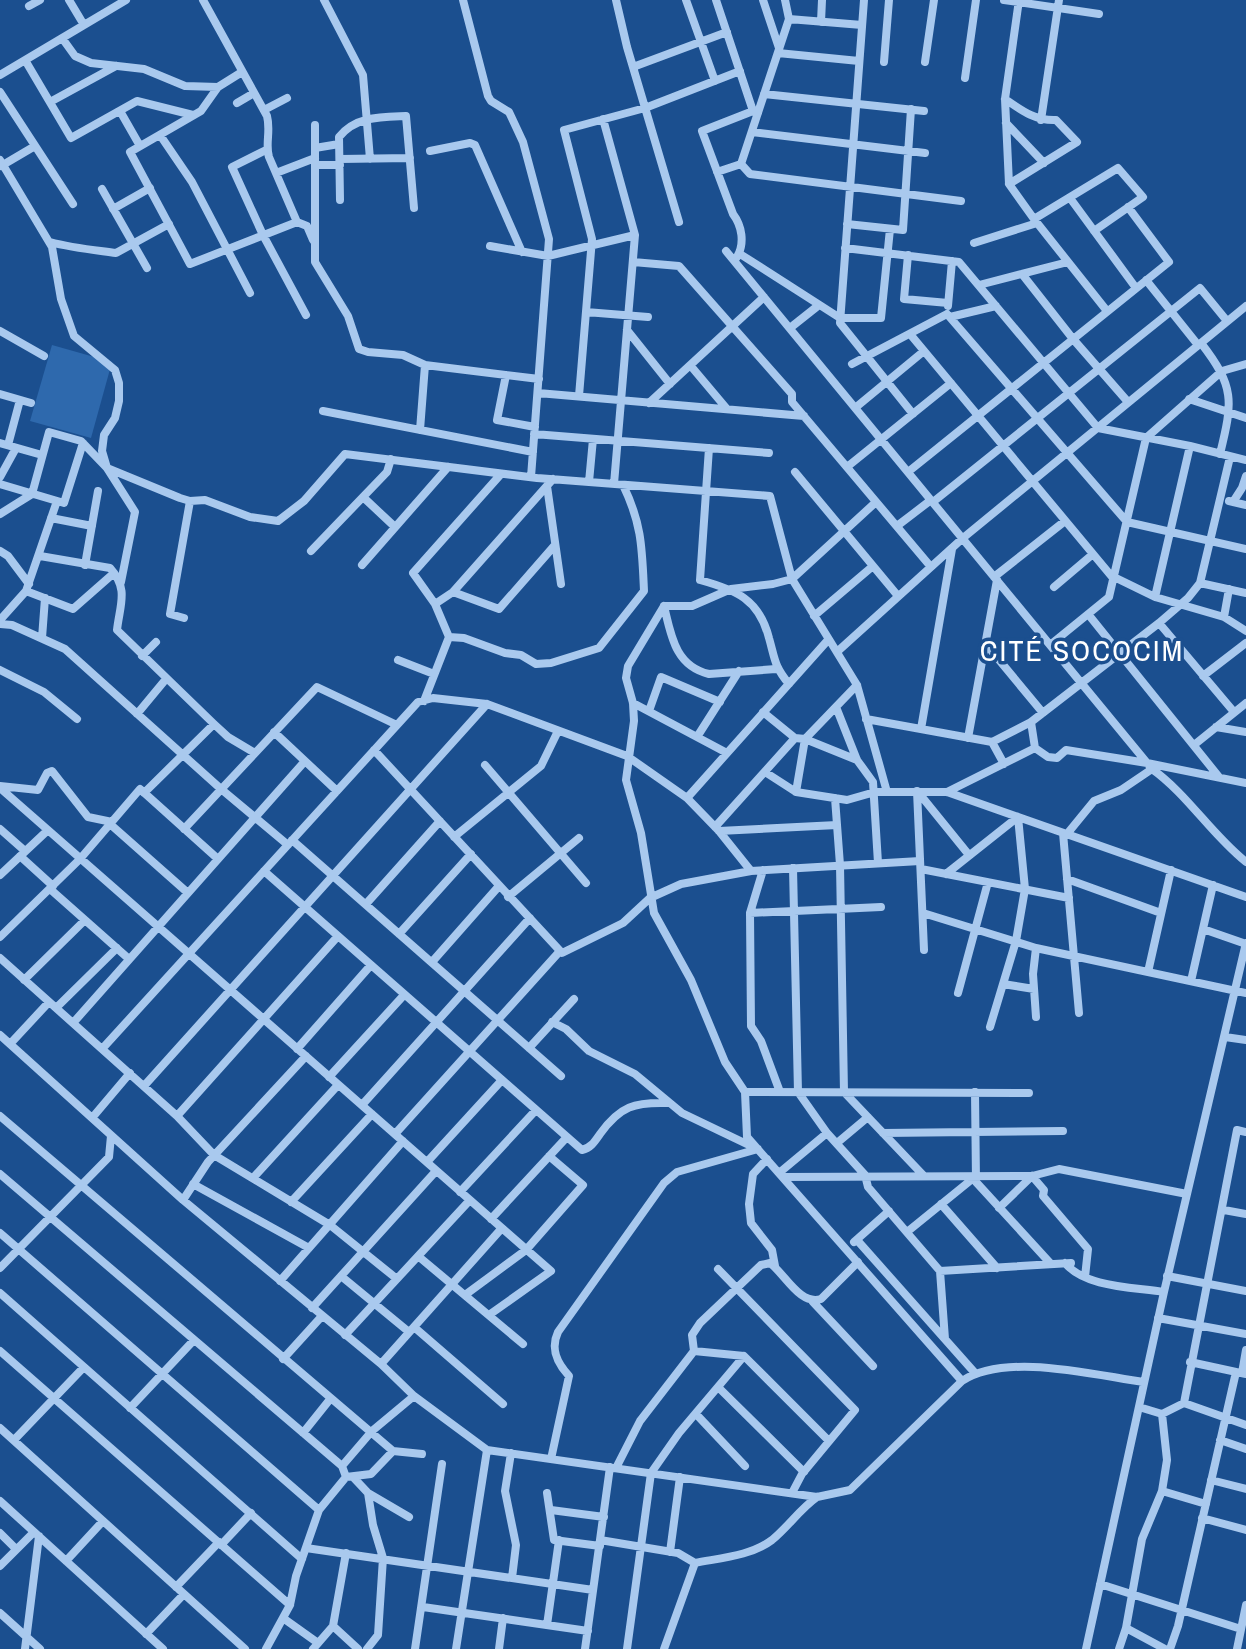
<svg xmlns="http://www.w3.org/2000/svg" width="1246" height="1649" font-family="'Archivo Narrow',sans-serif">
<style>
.green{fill:#2e69ad}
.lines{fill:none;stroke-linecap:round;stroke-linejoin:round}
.minor{stroke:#a9c9ee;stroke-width:8}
.labels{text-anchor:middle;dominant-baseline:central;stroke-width:7;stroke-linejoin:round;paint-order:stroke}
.quarter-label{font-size:30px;letter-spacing:2px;fill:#fff;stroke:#1b4f8f}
</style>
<rect width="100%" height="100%" fill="#1b4f8f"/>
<path class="green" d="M52,345L112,362L91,438L30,421Z"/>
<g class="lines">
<path class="minor" d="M69,0L84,25
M203,0L267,116C271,131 265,144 269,157L297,222L307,226L313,240
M324,0L363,75L370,159
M463,0L488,96L491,101L509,112L523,142L549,239L531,477
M616,0L627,47L679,222
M686,0L715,81
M716,0L753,111
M763,0L779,48
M864,0L840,323L913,414
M1004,0L1099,14
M1019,0L1005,99L1009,184L1034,219L1107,311
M29,6L40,0
M789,19L862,25
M821,22L822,0
M62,38L75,56L91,63L144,69L185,86L218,87L242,72
M778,53L859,61
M25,60L71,138L137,101L193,115
M884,62L889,0
M925,62L934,0
M633,67L727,32
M0,75L126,0
M965,78L976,0
M218,87L201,111L130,152L190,264L297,222
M0,92L73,204
M764,94L924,111
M1005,99C1021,110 1035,121 1056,120L1077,142L1009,184
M50,102L116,66
M237,103L254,93
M264,110L287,98
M120,111L140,146
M603,119L635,235L614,484
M1041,120L1059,0
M1006,123L1044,163
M315,125V262L348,316L359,349L368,352L403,355L425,365L539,379
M752,132L925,153
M160,135L192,182L250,293
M315,148L339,144
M266,150L232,167L263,235L306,315
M430,151L470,143L475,145L522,252
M340,159L410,158
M0,160L52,247L61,299L74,336L115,370L119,383V401L115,418L104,435L102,451L107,468L135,512L121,582
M741,164L750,174L961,201
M741,164L789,19L785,0
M315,165H340
M1,166L35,146
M717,172L741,164
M276,173L315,158
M102,189L147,268
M1070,198L1136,288
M340,200L339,137C356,116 381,117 406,116L414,208
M113,209L150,188
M1034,219L1118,168L1143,197L1094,231
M847,224L903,230L911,109
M50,242C72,248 94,250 116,253L169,224
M974,243L1037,223
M490,246L548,256L635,235
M845,248L959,262L1098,428L1190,446L1246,460
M726,251L1152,769C1188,795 1211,834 1246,862
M740,254L840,318H881L890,229
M908,255L904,299L948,303
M737,257C745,243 742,226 733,214L702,131L753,111L758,113
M633,262L679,266L792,394V402L931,567
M1022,274L1073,339L1128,402
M1146,280L1198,345
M979,285L1068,262
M948,306L952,261
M586,312L648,317
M947,314L1127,522L1246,549
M950,317L996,306
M790,328L819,305
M627,330L670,384
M0,331L44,356
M910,334L1113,578
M1201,343C1235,387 1233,401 1220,454
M852,364L947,314
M690,365L727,409
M506,375L497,420L535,427
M538,393L804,416
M0,394L31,403
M579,396L592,239L564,130L645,108L740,71
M1189,399L1246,418
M649,403L764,297
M855,408L924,351
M323,411L533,452
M420,430L425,365
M534,434L769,453
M0,443L42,455
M8,445L20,400
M709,448L700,580C736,590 759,599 769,638C775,659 774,666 789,684
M847,467L951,383
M795,472L898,596
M908,472L1169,262L1128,207
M0,477L16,448
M589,482L593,439
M0,484L64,503L83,443
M547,486L561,584
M363,497L395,527
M1229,501L1246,505
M933,502L1200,288L1227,321
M1233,502L1242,488L1246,476
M0,514L32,494L49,432L81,441L107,468L180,498L190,501L205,500L250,517L278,521L304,501L345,454L537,478L770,496L792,579L857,685L887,792
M51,518L92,526
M897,526L931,500
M0,551L8,556L29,584
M311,551L387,472L391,459
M40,556L110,568C129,589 120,604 117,630L214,724L228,737L255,753
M85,565L98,491
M362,565L448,467
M994,577L1065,521
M1114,577L1155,597L1190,446
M1200,583L1246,593
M1054,587L1093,554
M26,591L73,609L114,573
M453,592L499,609L555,545
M1155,597L1224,617L1246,631
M435,604L453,592L553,479
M664,606L628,666L626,678L633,703L634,721L626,780L641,833L654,913L691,980L725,1062L745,1092L747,1137L962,1381
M664,606H692L731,589L773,584L792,579L876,502
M664,606C671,635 675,666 709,674L776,669
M1088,614L1219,777
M814,616L873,566
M1224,617L1229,589
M184,618L170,614L190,501
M0,620L26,591L57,501
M1159,623L1234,712
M0,624L12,625L65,649L221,789L288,845
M449,637L464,638L505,653L521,655L536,664L551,663L599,648L644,591C642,548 642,524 623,485
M42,638L45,598
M985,643L1043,713
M1050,645L1109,597L1146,438L1222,371L1246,364
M838,651L963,538L1246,306
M142,656L156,642
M398,660L434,674
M0,670L44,692L77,719
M1203,676L1246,643
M424,701L449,637L435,604L413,573L501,474
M633,703L727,753
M836,707L857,760L873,782L878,863
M649,711L661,677L720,702
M763,712L795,738L805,739L857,760
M137,714L166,679
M866,719L992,742L1031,722L1159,623L1188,598L1200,583L1230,457
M1031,722L1035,748L1048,757L1057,758L1066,750L1147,763L1246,783
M1216,727L1246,732
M921,729L952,549
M274,732L337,791
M697,737L739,671
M968,738L997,580
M992,742L1004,764
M1194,745L1246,703
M374,750L562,953L623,923L650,898L681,884L751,871L920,861
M485,765L586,883
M765,772L796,792L847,800L875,792H947L1246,897
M0,786L38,790L47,773L52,771L88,817L112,822
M0,788L551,1271L489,1315
M917,791L924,950
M796,792L805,739L857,685
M918,792L969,855
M947,792L1035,748
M144,793L214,724
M687,798L828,640
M835,798L840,865L844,1092L923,1175
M110,824L188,893
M715,827L795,738
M0,829L25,851
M184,829L317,687L397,725
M719,831L837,825
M1063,833L1079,1013
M1067,834L1094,801L1121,790L1152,769
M454,837L541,766L558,731
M292,840L561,1076
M20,856L53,886
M793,868L798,1092L827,1133L865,1175L868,1187L940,1271L945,1339
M921,869L1069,898
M763,870L750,913L751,1026L761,1041L780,1092
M264,871L582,1150C591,1148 595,1141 600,1134C620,1106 635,1102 667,1103
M946,874L1018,817
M0,875L48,830
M1067,879L1161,913
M50,889L129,959
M508,897L579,838
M366,904L440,821
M750,913L881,907
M923,913L1036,948L1246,993
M1203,929L1246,944
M399,934L471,854
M0,937L80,859L140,789L218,859
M0,958L177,1116L214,1155L330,1225L397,1279
M432,962L499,886
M1148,972L1171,870
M24,980L85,920
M1191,981L1213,885
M1003,984L1034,989
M958,993L988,882
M56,1008L117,948
M1036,1017L1033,974L1036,948
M552,1022L566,1029L589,1051L635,1074L682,1113L753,1147
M73,1023L305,761
M990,1027L1016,941L1025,889L1018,817
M0,1035L183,1200L381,1364L414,1396L487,1450L817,1497L850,1490L962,1381C1006,1352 1094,1375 1144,1382
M1225,1037L1246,1040
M10,1044L49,1002
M529,1048L574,999
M102,1049L418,702L433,698L487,704L627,756L687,798L719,831L751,871
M297,1049L371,965
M329,1077L404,995
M144,1086L487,704
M745,1092L1029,1093
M975,1092L976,1182L1051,1264
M362,1105L530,918
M0,1116L393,1451L422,1454
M177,1116L338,936
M92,1118L130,1073
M883,1133L1063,1131
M395,1134L560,951
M837,1143L868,1117
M767,1159L753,1174L749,1204L751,1223L772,1250L775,1266
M427,1162L502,1080
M779,1173L827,1133
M0,1174L342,1466L346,1477
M1032,1176L1044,1190L1043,1196L1088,1249L1085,1277
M783,1177L1032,1176L1059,1169L1187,1194
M253,1178L338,1085
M193,1184L309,1248
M460,1192L536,1110
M183,1200L208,1162L306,1056
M291,1202L372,1114
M941,1204L997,1268
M999,1208L1032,1176
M1224,1210L1246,1214
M491,1219L567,1137
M907,1232L976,1176
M0,1233L319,1510
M857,1240L975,1373
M854,1242L889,1211
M418,1256L523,1344
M1065,1263C1086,1288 1134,1287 1164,1292
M0,1268L109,1157L111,1136
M718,1269L855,1410L802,1474L792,1493
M940,1271L1071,1263
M341,1276L409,1332
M1167,1276L1246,1291
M280,1281L403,1141
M0,1293L302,1559
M465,1295L526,1250L583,1185L549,1156
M813,1302L873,1366
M312,1308L436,1171
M1158,1318L1246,1334
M414,1327L503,1404
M345,1335L470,1200
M0,1351L290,1605
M694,1351L744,1356L829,1441
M283,1359L322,1316
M1190,1362L1246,1374
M381,1364L502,1228
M1242,1373L1246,1350
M719,1388L804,1472
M1184,1403L1237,1130L1246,1132
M1139,1407L1162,1414L1184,1403L1246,1425
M130,1408L194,1340
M696,1414L745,1466
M0,1428L245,1649
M303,1433L331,1398
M14,1440L84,1367
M1220,1440L1246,1449
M511,1453L505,1491L516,1545L512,1578
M551,1459L569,1376C557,1363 550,1349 558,1332L664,1183L677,1172L758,1149
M342,1466L372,1431L414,1396
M616,1468L640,1421L694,1351L692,1335L700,1323L761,1265L770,1263C785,1274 800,1306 821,1299L858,1262
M353,1477L368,1493L373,1525L383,1558L378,1635L367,1649
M1211,1480L1246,1489
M1162,1491L1206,1504
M368,1493L409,1517
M547,1493L554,1540L600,1546
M0,1501L163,1649
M551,1510L604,1517
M1202,1518L1246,1530
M0,1533L16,1549
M600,1540L678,1553L695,1563C720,1558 751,1556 772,1540C788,1527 800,1509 817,1497
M221,1545L251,1513
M306,1548L593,1590
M670,1552L680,1477
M66,1561L103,1521
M0,1566L34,1532
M1100,1584L1241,1629
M176,1587L219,1542
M423,1607L588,1631
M0,1613L40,1649
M283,1618L318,1643
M547,1625L559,1540
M333,1626L358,1649
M1126,1628L1165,1649
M146,1634L184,1594
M25,1649L39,1536
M266,1649L290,1605L296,1576L319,1510L346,1477L371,1474L393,1451
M313,1649L333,1626L346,1553
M415,1649L442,1464
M456,1649L487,1450
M499,1649L503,1618
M585,1649L610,1467
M627,1649L651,1473L679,1433L744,1356
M664,1649L695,1563
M1086,1649L1164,1292L1246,943
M1119,1649L1126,1628L1142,1539L1162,1491L1167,1460L1162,1414
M1170,1649L1178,1626L1236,1372
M1237,1649L1246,1605"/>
</g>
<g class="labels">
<g class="quarter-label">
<text x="1082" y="650">CITÉ SOCOCIM</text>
</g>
</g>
</svg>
